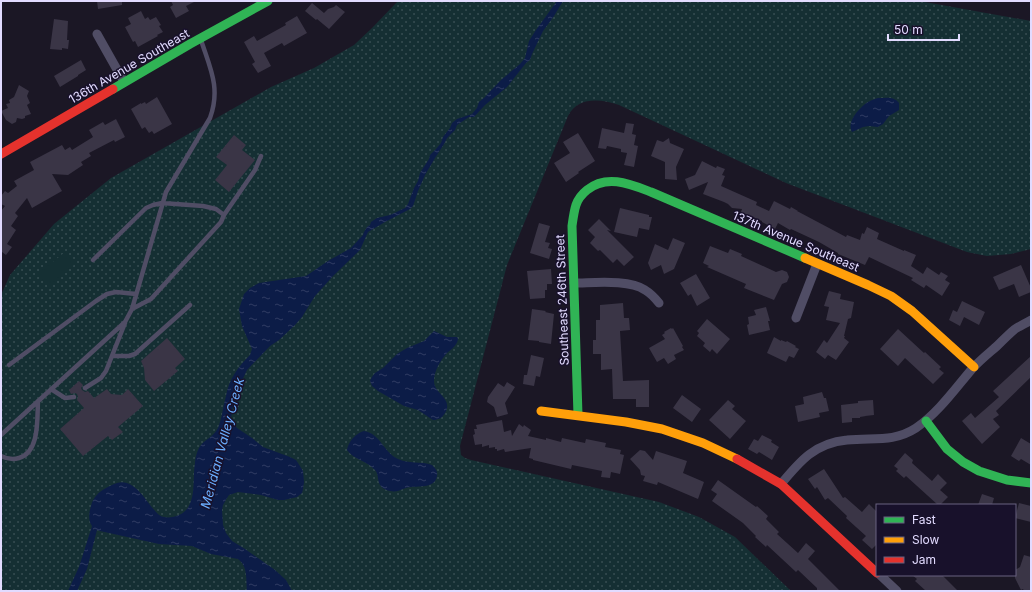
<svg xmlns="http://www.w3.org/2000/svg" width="1032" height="592" font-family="Inter,sans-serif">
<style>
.grass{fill:url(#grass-dots)}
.pitch{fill:#152f33}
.water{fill:url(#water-ripples)}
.building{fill:#3a3546}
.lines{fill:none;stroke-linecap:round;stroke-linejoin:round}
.lane{stroke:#504d65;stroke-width:4.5}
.street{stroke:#504d65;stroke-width:9}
.fast{stroke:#30b455;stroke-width:9}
.slow{stroke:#ff9f0a;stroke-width:9}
.jam{stroke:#e5322d;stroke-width:9}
.labels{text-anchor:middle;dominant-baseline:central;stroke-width:3;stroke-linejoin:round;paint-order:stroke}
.street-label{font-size:12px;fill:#e2dbff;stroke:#18112b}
.water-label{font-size:13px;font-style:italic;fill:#6aadfe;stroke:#18112b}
</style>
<defs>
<pattern id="grass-dots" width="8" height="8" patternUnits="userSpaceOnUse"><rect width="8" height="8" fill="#152f33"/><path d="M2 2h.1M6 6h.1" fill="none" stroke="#374d52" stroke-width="1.8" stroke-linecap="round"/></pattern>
<pattern id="water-ripples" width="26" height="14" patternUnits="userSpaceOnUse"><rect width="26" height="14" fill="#0c1c47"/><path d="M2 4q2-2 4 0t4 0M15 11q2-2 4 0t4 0" fill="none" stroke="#2f3c63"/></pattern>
</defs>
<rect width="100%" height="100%" fill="#1b1725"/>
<path class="grass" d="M398,1H918L925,2L1031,21V249L1011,254L987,256L967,252L786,183L619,105C601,99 578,96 568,116L507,265L460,446L461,455L465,458L471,460L659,502L699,517L735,537L791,591H1V295L10,275L54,224L111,178L271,87L314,68L354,45L372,28Z"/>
<path class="pitch" d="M65,252L75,264L48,286L38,274Z"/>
<path class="water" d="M557,1H563L554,16L543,31L532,54L530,60L526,63L507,87L485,105L474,117H469L457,125L455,130L447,138L444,144L435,158L425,175L418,191L413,206L410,209L385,222L368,232L360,250L333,276L315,296L302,317L295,325L279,340L270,346L247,370L239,387L233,404L231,419L232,422L237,428L252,438L263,447L290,457L296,460L298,463L303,471L304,482L303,489L302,493L297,497L284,500H278L261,495L238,492L229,495L227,498L223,505L222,510L223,525L226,533L232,541L245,549L275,570L286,580L292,591H247C246,580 248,566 238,559L211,554L192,546L159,544L100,531L97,530L87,569L77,591H68L79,567L92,526C88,521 89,512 91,506C93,497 99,492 106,488C110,486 113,484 117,483C135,478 146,502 156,512C158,514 161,517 164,517C168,518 175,517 179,515C198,507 192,479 195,463C195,458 197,452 199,448C203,440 214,437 218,428C222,418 223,407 226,396C229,379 238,367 250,355L252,349L242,326L239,309L244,294L250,288L259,283L306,276L328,261L351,248L363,235L364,232L367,227L370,225L371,222L377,218L390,215L405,208L408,204L414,188L418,181L420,173L429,159L430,155L436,149L441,143L443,137L450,128L452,123L457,119L472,114L477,108L479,102L484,98L501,80L520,64L525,58L529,41L536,30Z
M878,98C886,98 894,96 899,103V110L889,116L883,124L878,127L869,126L863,127L852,132C846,122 860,107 868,102C871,100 875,99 878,98Z
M434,331L447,337H457L458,339C457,345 452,349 447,353C441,360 434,370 434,381C433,393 454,399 445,413C442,418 438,420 433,420L418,410L404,406L378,391L372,386L370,381L372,377L375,373L383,368L397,354L407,348L424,341Z
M364,431C381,434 383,452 398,459C408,464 421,461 432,465C435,468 438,471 437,476C435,488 420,486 411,487C403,487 400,493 390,491C374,487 381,477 375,470C367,461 353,459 347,450C348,442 356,433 364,431Z"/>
<path class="building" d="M97,1H122V5L98,9Z
M171,1H196L186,6L189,11L176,18L170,7L173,5Z
M312,3L324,13L328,9L334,7L336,5L345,12L329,29L317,19L316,20L305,11Z
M141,11L145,19L148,17L150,20L156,17L161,25L159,26L163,32L157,35L158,36L138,47L135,41L133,42L125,27L131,24L128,18Z
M297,16L307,33L284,46L282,43L264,53L271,66L258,73L252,64L255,62L244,42L254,36L257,41L286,25L285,23Z
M54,19L68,21L67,40H69L68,49L62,48V50L50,49Z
M81,60L86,70L78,75V76L60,87L54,76Z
M19,85L29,91L27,96L30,103L27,105L31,114L25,116V118L22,119L17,118L16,122L12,124L6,120L1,111L8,108L6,104L10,103L9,100L14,97Z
M157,97L172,124L154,134L152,131L149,133L145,127L142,129L131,109L141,103V104L145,102L146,104Z
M116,119L125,137L115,142L114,140L89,153L91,156L81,162L83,165L68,175L52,174L62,191L32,208L27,198L15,213L18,216L11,226L16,230L7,244L12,247L6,255L2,252L1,253V211L5,206L1,204V196L5,191L8,193L17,186L14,181L34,170L30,162L62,145L65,150L70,147L72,150L93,137L89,130L103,122L105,125Z
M626,123L634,124L632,134L636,135L634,145L638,146L634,167L624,165L627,153L621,152V149L607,146L606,149L598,148L602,128L624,133Z
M578,133L595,161L578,172L579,173L566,182L554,163L570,153L563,142Z
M234,135L246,145L242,150L255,160L229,192L215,180L227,165L216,157Z
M669,138L670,143L684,149L676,167L677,180L665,179V162L651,156L657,140L663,142Z
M702,161L716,168L717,166L725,169L722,175L725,176L721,186L757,202L756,205L769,211L774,201L790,209L791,207L798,211H797L846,237L847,235L860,240L862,233L864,234L867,227L879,233L877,239L904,251V250L916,255L911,266L923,274L927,267L939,275L941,272L948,276L945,280L950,283L942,296L926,285L924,288L911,280L913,278L869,257L865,265L838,254V253L819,242L791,229L790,230L778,223L775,229L762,222V221L741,212L742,209L732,208L728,204L724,202L703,194L708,182L689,190L685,179L695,175Z
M620,208L649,215V217H652L649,230L639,228L637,237L614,232Z
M599,219L611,231L607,230L634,257L624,266L617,259L613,263L600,250L598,251L590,243L595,237L588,230Z
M539,223L550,226L545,242L550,243L548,248L552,249L549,259L530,253Z
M673,238L685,243L674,269L664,274L661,265L651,270L648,263L655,244L668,250Z
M710,246L728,253L730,249L742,254L741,256L776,272L782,270L787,272L789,277L787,282L782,284L774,300L744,288L746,284L707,267L709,266L703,263Z
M1021,265L1031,288V292L1019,297L1014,284L999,290L993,277Z
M551,269L552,284H547V290H545V298L530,299L527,271Z
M696,274L710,298L697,306L691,294L688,296L680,283Z
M829,291L841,294L840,299L854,302L851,318L848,319L844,336H845L844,338L849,342L836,360L828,355L825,359L816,352L824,340L827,343L840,323L826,320L829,307L824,306Z
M962,301L985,312L979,325L964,317L960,326L949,320L953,310L957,312Z
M623,303L624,318H629L630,330L620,331L623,381L649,380V407H636V399H613L612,369L601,370V354H593V340H596V320H600V305Z
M766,307L770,321H768L770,330L749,335L747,325L749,324L748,317L756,315L754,310Z
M532,309L546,311L545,312L554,314L551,344L539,342V341L528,340Z
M707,319L730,339L717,354L712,349L710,352L703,346L705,343L697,336L699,333L697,331Z
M671,328L672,329L673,328L683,346L682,347L684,350L674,355L676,359L668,364L664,358L657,362L649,348L665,339L662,335L665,333L664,332Z
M898,329L924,353L925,352L941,367L939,369L944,373L933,384L905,358L898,366L880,349Z
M774,337L781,341V340L786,342L787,341L796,346L795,347L799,349L794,358L789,356L786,362L767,353Z
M167,338L185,359L175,368L178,371L154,391L145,380L144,368L141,361Z
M531,355L544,358L540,377L536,376L534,386L523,384L524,375H527Z
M1031,356V377L996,411L999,415L993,419L1000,427L982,444L962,421L971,413L975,418L999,397L993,391Z
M79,381L83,385L81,388L82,390L85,392L88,391L94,398L107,389L111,394L122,395L128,389L143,406L118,427L123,432L112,440L108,436L83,456L60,429L84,408L77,400L78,397L77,394L75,393L71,394L69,390Z
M507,382L515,387L505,403L508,414L497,417L494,407L487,402L488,397L498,383L504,387Z
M822,392L824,398H826L829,411L819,413L820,417L798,422L795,406L804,404L803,397Z
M682,395L701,409L692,422L673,408Z
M728,400L735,406L732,409L746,421L730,439L709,420Z
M873,400L874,415L865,416H866L860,417V418H852V422L842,423L841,405L858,403V401Z
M502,420L504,432L511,430L512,436L519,424L523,427L524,425L531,430L528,436L546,440V438L561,442L562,438L585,443L586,439L606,443L605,447L621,450L620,454L624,455L620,474L611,472L610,478L601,477L602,471L572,465L571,469L533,460V459L529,458L531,448L505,452L504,449L497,451V449H495V447L489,448V445L482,447V444L475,445L473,435L475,434L474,429H477L476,425Z
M762,435L772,440L771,442L779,447L772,460L759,452L757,454L748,449L754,439L758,441Z
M1021,438L1031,444V465L1021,459L1019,461L1011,456Z
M640,450L645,451L653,460L656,451L687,461L683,473L704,482L698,499L658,482L657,485L643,481L645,476L641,475L640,470L630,459Z
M905,453L913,460L912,463L932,481L938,474L947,483L940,490L948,497L940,505H938L906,476L904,478L896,471L898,469L894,466Z
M824,469L843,498L845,497L862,512L869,504L877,512V544L872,549L862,540L866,536L846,518L847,516L828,498L825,500L817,487L815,489L808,479Z
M718,480L756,507L757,506L768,516L766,519L779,532L777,534L798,553L806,543L815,551L808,559L840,591H817V588L798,570L796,572L767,545L766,547L755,537L756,536L743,523L712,501L717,494L711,490Z
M982,494L994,498L992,505H978Z
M1019,503L1031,506V522L1015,518Z
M1024,555L1031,557V591H1024L1023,589L1021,590L1015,578V570L1020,567Z
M912,575H942L958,591H926L915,581L917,579Z"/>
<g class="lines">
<path class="lane" d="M93,260L146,208L153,205L162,203L203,206L216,209L224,215
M132,309L151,299L221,222L224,215L255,170L261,156
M112,356H129L135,354L190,305
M9,365L96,301L107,294L116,292L136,294
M85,388L101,378L106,371L125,323
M51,389L65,398L74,397
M1,435L125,322L132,309L166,192L210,118C221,88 210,68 201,40
M1,456C7,459 13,460 19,458C40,452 37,418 38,401"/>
<path class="street" d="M97,34L124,82
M574,283C593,283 629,279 645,290C650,293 655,298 659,303
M796,318L817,264
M781,484C800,461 815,443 847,440C872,437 893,443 916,428C938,413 955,389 972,369C980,360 989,353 997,346C1003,340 1009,334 1015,329C1020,326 1026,323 1031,320
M880,575L897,591"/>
<path class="fast" d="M113,89L190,44L268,1
M578,415L572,226C573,219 574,211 576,205C578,199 582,194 587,190C607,174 630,184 651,192L805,258
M926,421L947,449L963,462L979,471L1007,480L1031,483"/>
<path class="slow" d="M805,258L868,285L891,296L912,311L974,367
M541,411L626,422L662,429L703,443L737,459"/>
<path class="jam" d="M1,154L113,89
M737,459L781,484L877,573"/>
</g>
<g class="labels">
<g class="street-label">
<text transform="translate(129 66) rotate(-30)">136th Avenue Southeast</text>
<text transform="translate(796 241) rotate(23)">137th Avenue Southeast</text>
<text transform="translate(562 300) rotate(-92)">Southeast 246th Street</text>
</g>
<g class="water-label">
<text transform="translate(222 443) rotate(-75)">Meridian Valley Creek</text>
</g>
</g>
<rect width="1032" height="592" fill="none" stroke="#e2dbff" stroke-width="4"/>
<rect x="876" y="504" width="140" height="72" fill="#18112b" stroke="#696280"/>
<rect x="884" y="517" width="20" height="6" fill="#30b455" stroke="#696280"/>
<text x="912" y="524" font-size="12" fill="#e2dbff">Fast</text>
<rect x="884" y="537" width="20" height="6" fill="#ff9f0a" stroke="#696280"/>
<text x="912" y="544" font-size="12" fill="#e2dbff">Slow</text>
<rect x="884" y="557" width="20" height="6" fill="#e5322d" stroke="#696280"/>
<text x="912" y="564" font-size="12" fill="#e2dbff">Jam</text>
<path d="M888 34v6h71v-6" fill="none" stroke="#e2dbff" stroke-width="2"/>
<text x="894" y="34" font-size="12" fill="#e2dbff" stroke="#18112b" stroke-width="3" paint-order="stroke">50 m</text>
</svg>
